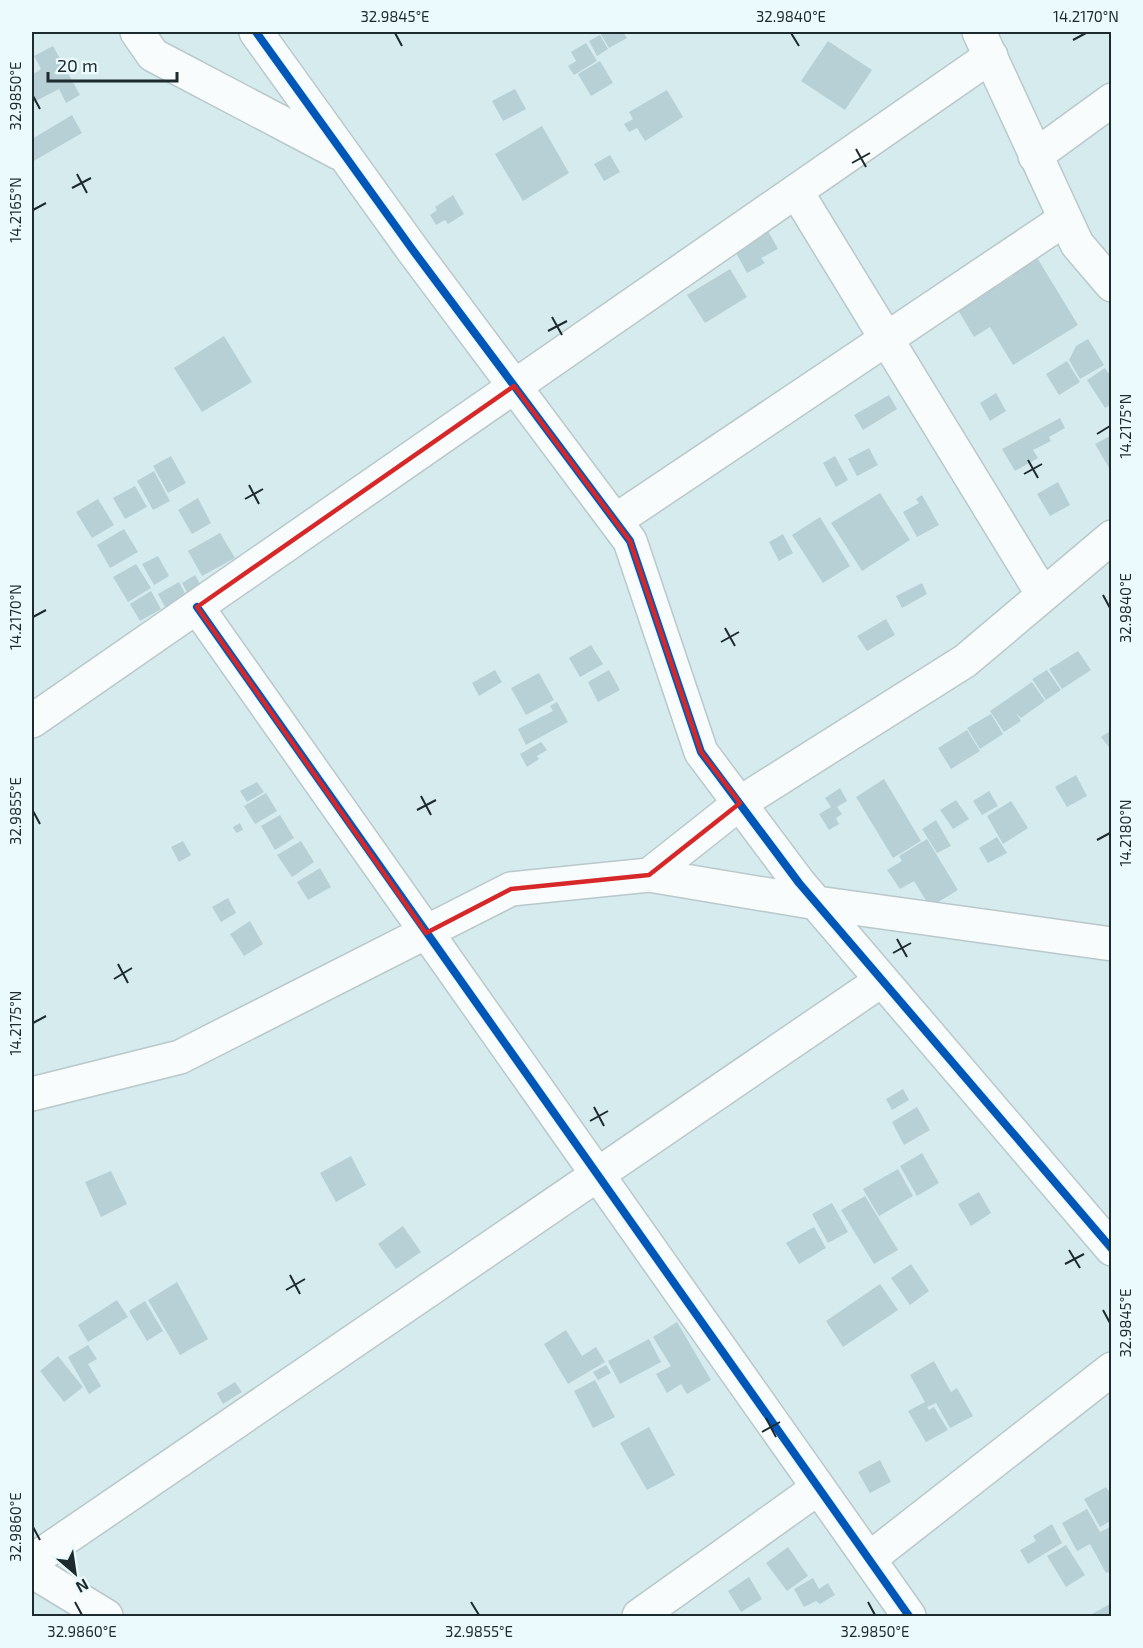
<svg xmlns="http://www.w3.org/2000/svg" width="1143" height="1648" font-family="'Exo 2',sans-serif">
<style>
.building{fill:#b7d0d5}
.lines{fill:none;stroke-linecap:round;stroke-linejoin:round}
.minor-casing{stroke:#b9c8cb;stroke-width:36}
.minor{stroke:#f9fcfc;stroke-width:33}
.cycleway-casing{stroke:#ebfafd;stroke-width:11}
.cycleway{stroke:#0057b8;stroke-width:8}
.marked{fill:none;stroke:#d62828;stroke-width:4.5;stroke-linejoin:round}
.ticks{fill:none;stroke:#1d2a2e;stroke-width:2}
.neatline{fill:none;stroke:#1d2a2e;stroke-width:2}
.ticks-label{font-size:15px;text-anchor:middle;fill:#1d2a2e}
</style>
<rect width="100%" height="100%" fill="#d6ebee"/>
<path class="building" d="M604,32H623L627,38L609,48L600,33Z
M600,35L608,49L597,56L589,41Z
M828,41L872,70L845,110L801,81Z
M586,43L597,61L574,75L568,66L576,61L571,52Z
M53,46L80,95L66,103L59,89L32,103V75L41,69L34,56Z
M600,61L613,83L591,96L578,74Z
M515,89L526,109L503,121L492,101Z
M667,90L683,117L645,141L637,128L629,132L624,124L633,119L629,112Z
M72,115L82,133L32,162V139Z
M542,126L569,173L523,201L495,154Z
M610,155L620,172L604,181L594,164Z
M453,195L464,214L448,224L445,220L436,225L430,215L437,210L435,207Z
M767,229L778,249L761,258L765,263L747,273L736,253L751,244L749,239Z
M1036,256L1078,325L1013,365L990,327L974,337L958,310L1013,276L1010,272Z
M730,269L747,297L705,323L687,295Z
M224,336L252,382L202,412L174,368Z
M1088,339L1104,365L1080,379L1069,360L1076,346Z
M1067,361L1080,382L1059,395L1046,374Z
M1105,368L1112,378V404L1105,408L1087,380Z
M996,393L1006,411L990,421L980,403Z
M889,395L897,409L863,430L854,415Z
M1060,418L1065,428L1049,437L1051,441L1033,450L1038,458L1015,471L1002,449Z
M1112,435V467L1109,468L1095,444Z
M869,448L878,465L857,476L848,459Z
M171,456L186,483L168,493L153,466Z
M835,456L848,480L836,487L823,463Z
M154,471L170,501L153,510L137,481Z
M1058,482L1070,505L1050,516L1037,494Z
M135,486L147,507L125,519L113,498Z
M880,493L910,540L862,571L831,523Z
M922,495L939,525L917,537L903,512L919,503L916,499Z
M198,498L211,523L192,534L178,510Z
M98,499L114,525L92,538L76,512Z
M820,517L850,566L823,583L792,535Z
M124,529L138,552L110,568L97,545Z
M220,533L235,558L202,576L188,551Z
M783,534L793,553L779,561L769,542Z
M158,556L169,576L154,585L142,564Z
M136,564L151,588L128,602L113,577Z
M195,575L202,587L188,594L182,583Z
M179,582L186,595L165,607L158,594Z
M922,583L927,594L902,608L896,596Z
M151,591L161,609L140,621L130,604Z
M886,619L895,635L867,651L857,636Z
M591,645L603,664L580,677L569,658Z
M1078,651L1091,670L1062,689L1049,669Z
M495,670L502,682L479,696L472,683Z
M609,670L620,690L598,702L588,682Z
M1047,670L1061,690L1046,700L1032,679Z
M539,673L554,700L526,715L511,688Z
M1032,682L1045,701L1021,718L1016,713L1021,721L1004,732L990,711Z
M557,702L568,722L526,745L518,729L553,711L550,706Z
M991,714L1003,734L980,749L967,728Z
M967,730L980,751L951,769L938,748Z
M1112,730V751L1101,737Z
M541,742L547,750L537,756L539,759L527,767L520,754Z
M1076,775L1087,796L1067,807L1055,787Z
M884,779L921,841L893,858L856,797Z
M257,782L264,792L247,802L240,791Z
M840,788L847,801L837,807L842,814L836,818L839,824L829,830L819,814L831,807L825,798Z
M989,791L998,806L982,815L973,801Z
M266,793L277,811L255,824L244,806Z
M956,800L969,819L953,829L940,810Z
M1011,801L1028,828L1003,844L987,816Z
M280,815L294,838L275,850L261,826Z
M936,820L951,846L937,853L922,829Z
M240,823L243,830L236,833L233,827Z
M997,837L1007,853L988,863L979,848Z
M927,839L958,890L930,907L914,881L900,889L887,870L902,861L899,856Z
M183,841L191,855L179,862L171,847Z
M301,841L314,862L292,877L277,855Z
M320,868L331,887L308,900L297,882Z
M228,898L236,913L221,922L212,907Z
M250,921L263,944L244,956L230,934Z
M903,1089L909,1100L892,1110L886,1099Z
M917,1107L930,1130L904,1145L892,1122Z
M922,1153L939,1183L917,1196L900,1166Z
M351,1156L366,1185L336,1202L320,1173Z
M898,1169L913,1196L879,1216L863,1189Z
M111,1171L127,1204L101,1217L85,1182Z
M979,1192L991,1213L971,1226L958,1204Z
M865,1196L898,1250L874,1264L841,1210Z
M832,1203L848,1232L828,1243L812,1214Z
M403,1226L421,1252L396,1269L378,1244Z
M814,1227L826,1248L799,1264L786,1243Z
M911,1264L929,1291L910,1305L891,1278Z
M177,1282L208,1339L180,1355L148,1300Z
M880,1284L898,1310L843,1347L826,1321Z
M117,1300L128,1317L88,1342L78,1325Z
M145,1301L163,1331L147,1341L129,1311Z
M677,1322L711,1380L687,1394L681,1384L667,1393L656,1374L671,1366L653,1337Z
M566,1330L582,1356L596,1347L605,1362L568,1384L544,1344Z
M649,1339L661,1362L620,1384L608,1361Z
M88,1345L97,1359L88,1364L101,1386L89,1394L68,1357Z
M58,1356L83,1387L64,1402L40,1371Z
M934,1361L951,1392L957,1388L973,1416L950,1428L936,1403L927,1407L929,1410L934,1407L948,1430L926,1442L908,1411L925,1402L910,1375Z
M606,1365L611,1373L598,1380L593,1372Z
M595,1380L615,1417L593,1428L574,1391Z
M235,1382L242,1392L223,1404L217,1393Z
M649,1427L675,1475L647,1490L620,1443Z
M880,1460L891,1482L870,1493L858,1472Z
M1106,1487L1112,1496V1520L1100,1527L1084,1499Z
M1087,1509L1100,1532L1112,1526V1571L1106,1573L1090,1544L1077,1551L1062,1523Z
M1052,1524L1062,1543L1028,1564L1020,1550L1036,1541L1033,1536Z
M1066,1545L1085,1575L1066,1587L1047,1556Z
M788,1547L808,1576L787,1591L766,1563Z
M749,1577L762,1599L741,1612L728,1591Z
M813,1578L819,1589L828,1583L835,1595L820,1604L816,1601L804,1607L794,1589Z
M1110,1604L1112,1616H1088Z"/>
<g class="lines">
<g class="minor-casing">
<path id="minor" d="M137,32L153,55L339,153
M256,32L412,249L630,541L701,752L799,883L1112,1249
M979,32L1077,244L1112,285
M1035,156L1112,100
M796,191L1043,595
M615,521L1065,219
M197,607L909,1616
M32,721L991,56
M649,875L740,803L965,661L1112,537
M32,1094L180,1057L511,889L649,875L817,903L1112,944
M869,1559L1112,1369
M32,1561L882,980
M32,1571L106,1616
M639,1616L818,1488"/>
</g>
<use href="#minor" class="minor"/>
<g class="cycleway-casing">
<path id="cycleway" d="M256,32L412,249L630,541L701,752L799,883L1112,1249
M197,607L909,1616"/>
</g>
<use href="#cycleway" class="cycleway"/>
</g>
<path class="marked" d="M514,386L630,541L701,752L740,803L649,875L511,889L426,933L197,607Z"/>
<path class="ticks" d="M395,33L402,46M791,33L799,46M1073,40L1086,33M33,96L40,109M856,149L866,167M852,163L870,153M77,174L87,193M72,188L91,178M33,210L46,203M552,317L562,335M548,331L567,321M1097,434L1110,426M1028,460L1038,478M1024,474L1042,464M249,485L259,504M245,499L263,489M1103,595L1110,608M33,617L46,610M725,628L735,646M721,642L739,632M421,796L431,815M417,810L436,800M33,811L40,824M1097,840L1110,833M897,939L907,957M893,953L911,943M118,964L128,983M114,979L132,968M33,1023L46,1016M594,1107L604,1126M590,1121L608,1111M1069,1250L1080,1268M1065,1264L1084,1254M290,1275L300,1294M286,1290L305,1279M1103,1310L1110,1323M766,1418L776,1437M762,1432L780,1422M33,1527L40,1540M75,1602L82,1615M471,1602L479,1615M868,1602L875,1615"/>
<rect width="1143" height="1648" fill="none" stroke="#ebfafd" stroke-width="66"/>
<g transform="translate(75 1573) rotate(151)" stroke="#ebfafd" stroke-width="4.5" paint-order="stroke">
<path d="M0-4.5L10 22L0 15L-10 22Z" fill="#1d2a2e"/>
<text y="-9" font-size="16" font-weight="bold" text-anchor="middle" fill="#1d2a2e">N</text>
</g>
<path d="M48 72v9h129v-9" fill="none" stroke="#1d2a2e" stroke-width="3"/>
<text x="57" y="72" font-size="18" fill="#1d2a2e" stroke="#ebfafd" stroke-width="4.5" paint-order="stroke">20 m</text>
<rect x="33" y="33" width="1077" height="1582" class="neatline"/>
<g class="ticks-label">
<text x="395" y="22">32.9845°E</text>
<text x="791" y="22">32.9840°E</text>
<text x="1086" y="22">14.2170°N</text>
<text transform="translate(16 96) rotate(-90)" y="5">32.9850°E</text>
<text transform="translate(16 210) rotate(-90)" y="5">14.2165°N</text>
<text transform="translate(1126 426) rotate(-90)" y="5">14.2175°N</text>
<text transform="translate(1126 608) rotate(-90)" y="5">32.9840°E</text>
<text transform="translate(16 617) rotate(-90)" y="5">14.2170°N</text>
<text transform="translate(16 811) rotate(-90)" y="5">32.9855°E</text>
<text transform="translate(1126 833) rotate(-90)" y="5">14.2180°N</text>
<text transform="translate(16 1023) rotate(-90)" y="5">14.2175°N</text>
<text transform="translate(1126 1323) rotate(-90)" y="5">32.9845°E</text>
<text transform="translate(16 1527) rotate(-90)" y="5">32.9860°E</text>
<text x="82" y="1637">32.9860°E</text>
<text x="479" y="1637">32.9855°E</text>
<text x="875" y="1637">32.9850°E</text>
</g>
</svg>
